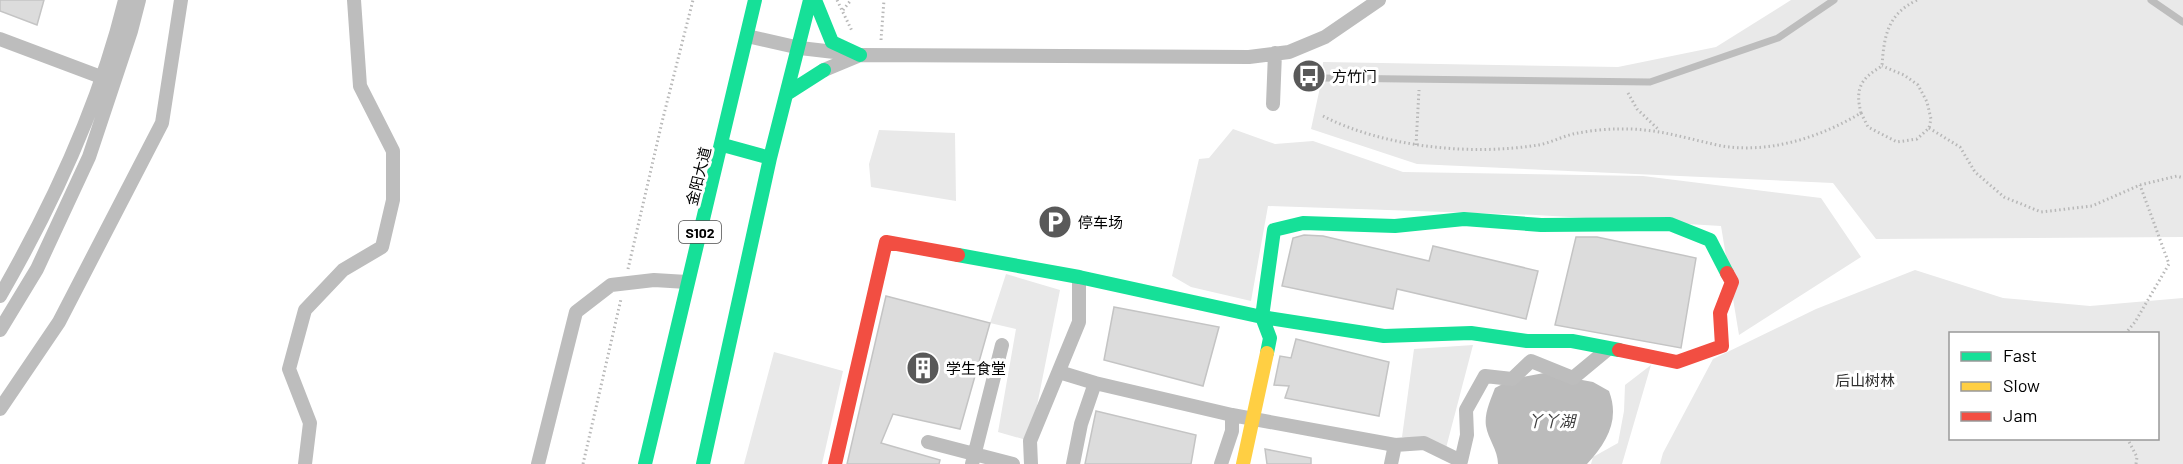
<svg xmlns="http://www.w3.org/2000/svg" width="2183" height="464" font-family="Barlow,'Noto Sans SC',sans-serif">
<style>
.green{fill:#e9e9e9;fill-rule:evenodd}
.water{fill:#bbb}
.building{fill:#dcdcdc;stroke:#c4c4c4;stroke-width:1.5}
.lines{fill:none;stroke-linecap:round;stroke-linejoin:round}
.path{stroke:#b8b8b8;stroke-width:3;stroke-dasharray:1.5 3;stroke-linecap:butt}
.lane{stroke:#bdbdbd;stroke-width:7}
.street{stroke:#bdbdbd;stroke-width:14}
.fast{stroke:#16e098;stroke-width:14}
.slow{stroke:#ffcf43;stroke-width:14}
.jam{stroke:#f24e42;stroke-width:14}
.labels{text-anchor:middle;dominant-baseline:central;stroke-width:6;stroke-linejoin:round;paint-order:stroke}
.shield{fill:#fff;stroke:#4c4c4c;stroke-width:1.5}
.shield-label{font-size:14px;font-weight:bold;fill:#000}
.poi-label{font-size:15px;fill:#000;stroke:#fff;text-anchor:start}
.street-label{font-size:15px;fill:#000;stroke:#fff}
.park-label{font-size:15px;fill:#2e2e2e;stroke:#fff}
.water-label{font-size:16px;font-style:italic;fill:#3f3f3f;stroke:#fff}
</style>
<rect width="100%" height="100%" fill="#fff"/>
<path class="green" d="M1791,0H2183V237L1876,239L1833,183L1417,164L1311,129L1322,78L1323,62L1618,67L1716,47Z
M1233,129L1275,144L1313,141L1403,172L1643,176L1821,198L1861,257L1739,335L1721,226L1536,215L1268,206L1251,301L1191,287L1172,276L1199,159L1209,158Z
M879,130L955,133L956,201L871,187L869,164Z
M1915,270L2003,298L2090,306L2183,298V464H1660L1663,453L1713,359L1816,309ZM1950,334H2158V438H1950Z
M1006,274L1060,290L1030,441L998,432L1016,329L990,323Z
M1473,345L1446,448L1402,437L1414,349Z
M774,352L843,371L822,464H744Z
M1651,365L1622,464H1591L1593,457L1618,443L1624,411L1625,385Z"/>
<path class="water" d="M1544,373L1593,382L1609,391C1620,420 1607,442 1587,464H1498C1498,450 1488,439 1486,426C1484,413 1491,399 1495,388L1512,379Z"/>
<path class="building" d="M0,0H44L37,25L0,11Z
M1304,235L1323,236L1429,261L1433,246L1538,271L1526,319L1397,289L1393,309L1282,286L1293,238Z
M1576,237H1597L1696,258L1681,348L1555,325Z
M886,296L990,323L960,429L893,414L881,443L940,460L939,464H847Z
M1114,307L1219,327L1203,386L1104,360Z
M1296,339L1389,362L1379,416L1285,398L1289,386L1274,385L1280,356L1291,358Z
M1096,411L1196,435L1191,464H1085Z
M1265,449L1311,458V464H1267Z"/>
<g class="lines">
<path class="path" d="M837,0L852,31
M843,10L851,0
M881,40L884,0
M1628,93L1637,109L1658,129
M1861,113L1868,127L1897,142L1917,139L1929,128L1931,119L1927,102L1918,85L1904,75L1882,66
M1323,116C1383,147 1471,156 1538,145C1550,143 1561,137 1573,134C1587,131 1604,129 1618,129C1655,128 1681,137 1717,145C1766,155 1819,138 1861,113C1855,89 1860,79 1882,66C1884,35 1888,14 1917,0
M1929,128L1960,147L1975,172L2004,197L2041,212L2092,206L2140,185L2177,176L2183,178
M1416,145L1419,90
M628,269L662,122L693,0
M2125,334L2135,322L2169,264L2140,185
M2127,438L2137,457L2136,464
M583,464L621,299"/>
<path class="lane" d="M2151,0L2183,22
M1322,78L1650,82L1778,38L1834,0"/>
<path class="street" d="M747,36L800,48L843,53
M0,39L101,77
M824,70L860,55L1249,57L1289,52L1325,37L1379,0
M1273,104L1275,53
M0,296C53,204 100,103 125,0
M0,330L37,269L89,157L131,31L139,0
M1059,372L1095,383L1081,424L1073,464
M1095,383L1232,415
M0,409L59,322L162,123L181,0
M928,442L1013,464
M305,464L310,423L289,369L305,310L343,270L382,247L393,200V151L360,86L354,0
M538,464L576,312L611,285L654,280L687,282
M972,464L1002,345
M1031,464L1030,441L1079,322V277
M1221,464L1232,431V415L1395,445L1424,443L1461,461L1467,435L1466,410L1485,376L1512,379L1531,361L1573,378L1608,349
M1391,464L1395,445"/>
<path class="fast" d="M815,0L832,42L860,55
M788,93L824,70
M723,145L770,158
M958,255L1079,277L1262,317L1384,336L1471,333L1527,341H1572L1619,350
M1267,353L1270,338L1262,317L1274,230L1303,223L1395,226L1464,219L1541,225L1670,224L1710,240L1727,273
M645,464L755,0
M703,464L770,158L810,0"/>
<path class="slow" d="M1243,464L1267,353"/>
<path class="jam" d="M1619,350L1677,362L1722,346L1720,313L1732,282L1727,273
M835,464L886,242L958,255"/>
</g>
<defs>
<g id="bus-disc" transform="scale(1.725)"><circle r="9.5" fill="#595959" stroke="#fff"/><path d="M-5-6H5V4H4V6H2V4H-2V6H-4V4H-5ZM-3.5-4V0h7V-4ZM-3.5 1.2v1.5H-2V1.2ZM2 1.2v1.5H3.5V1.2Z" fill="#fff"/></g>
<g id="parking-disc" transform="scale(1.725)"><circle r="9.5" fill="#595959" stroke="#fff"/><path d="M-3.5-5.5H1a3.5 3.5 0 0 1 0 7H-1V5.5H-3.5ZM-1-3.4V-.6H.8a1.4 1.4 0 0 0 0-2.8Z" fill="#fff"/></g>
<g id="building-disc" transform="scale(1.725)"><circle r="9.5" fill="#595959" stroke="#fff"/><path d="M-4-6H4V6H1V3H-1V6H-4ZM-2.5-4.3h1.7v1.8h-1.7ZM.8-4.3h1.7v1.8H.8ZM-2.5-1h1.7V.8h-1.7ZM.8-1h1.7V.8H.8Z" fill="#fff"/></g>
</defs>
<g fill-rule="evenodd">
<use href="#bus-disc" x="1309" y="76"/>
<use href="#parking-disc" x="1055" y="222"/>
<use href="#building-disc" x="923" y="368"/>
</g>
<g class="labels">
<rect class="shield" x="679" y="221" width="42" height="22" rx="4.5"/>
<g class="shield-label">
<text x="700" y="232">S102</text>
</g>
<g class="poi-label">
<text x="1332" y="76">方竹门</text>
<text x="1078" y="222">停车场</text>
<text x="946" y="368">学生食堂</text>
</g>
<g class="street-label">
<text transform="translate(698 176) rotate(-76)">金阳大道</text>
</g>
<g class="park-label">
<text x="1865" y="380">后山树林</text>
</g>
<g class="water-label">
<text x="1551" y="420">丫丫湖</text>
</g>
</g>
<rect x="1949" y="332" width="210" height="108" fill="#ffffff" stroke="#999999" stroke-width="1.5"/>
<rect x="1961" y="352" width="30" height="9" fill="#16e098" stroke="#999999" stroke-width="1.5"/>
<text x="2003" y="362" font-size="18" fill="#000000">Fast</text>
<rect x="1961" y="382" width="30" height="9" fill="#ffcf43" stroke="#999999" stroke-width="1.5"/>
<text x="2003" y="392" font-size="18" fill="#000000">Slow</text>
<rect x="1961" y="412" width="30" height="9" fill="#f24e42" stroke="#999999" stroke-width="1.5"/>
<text x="2003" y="422" font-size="18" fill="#000000">Jam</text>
</svg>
